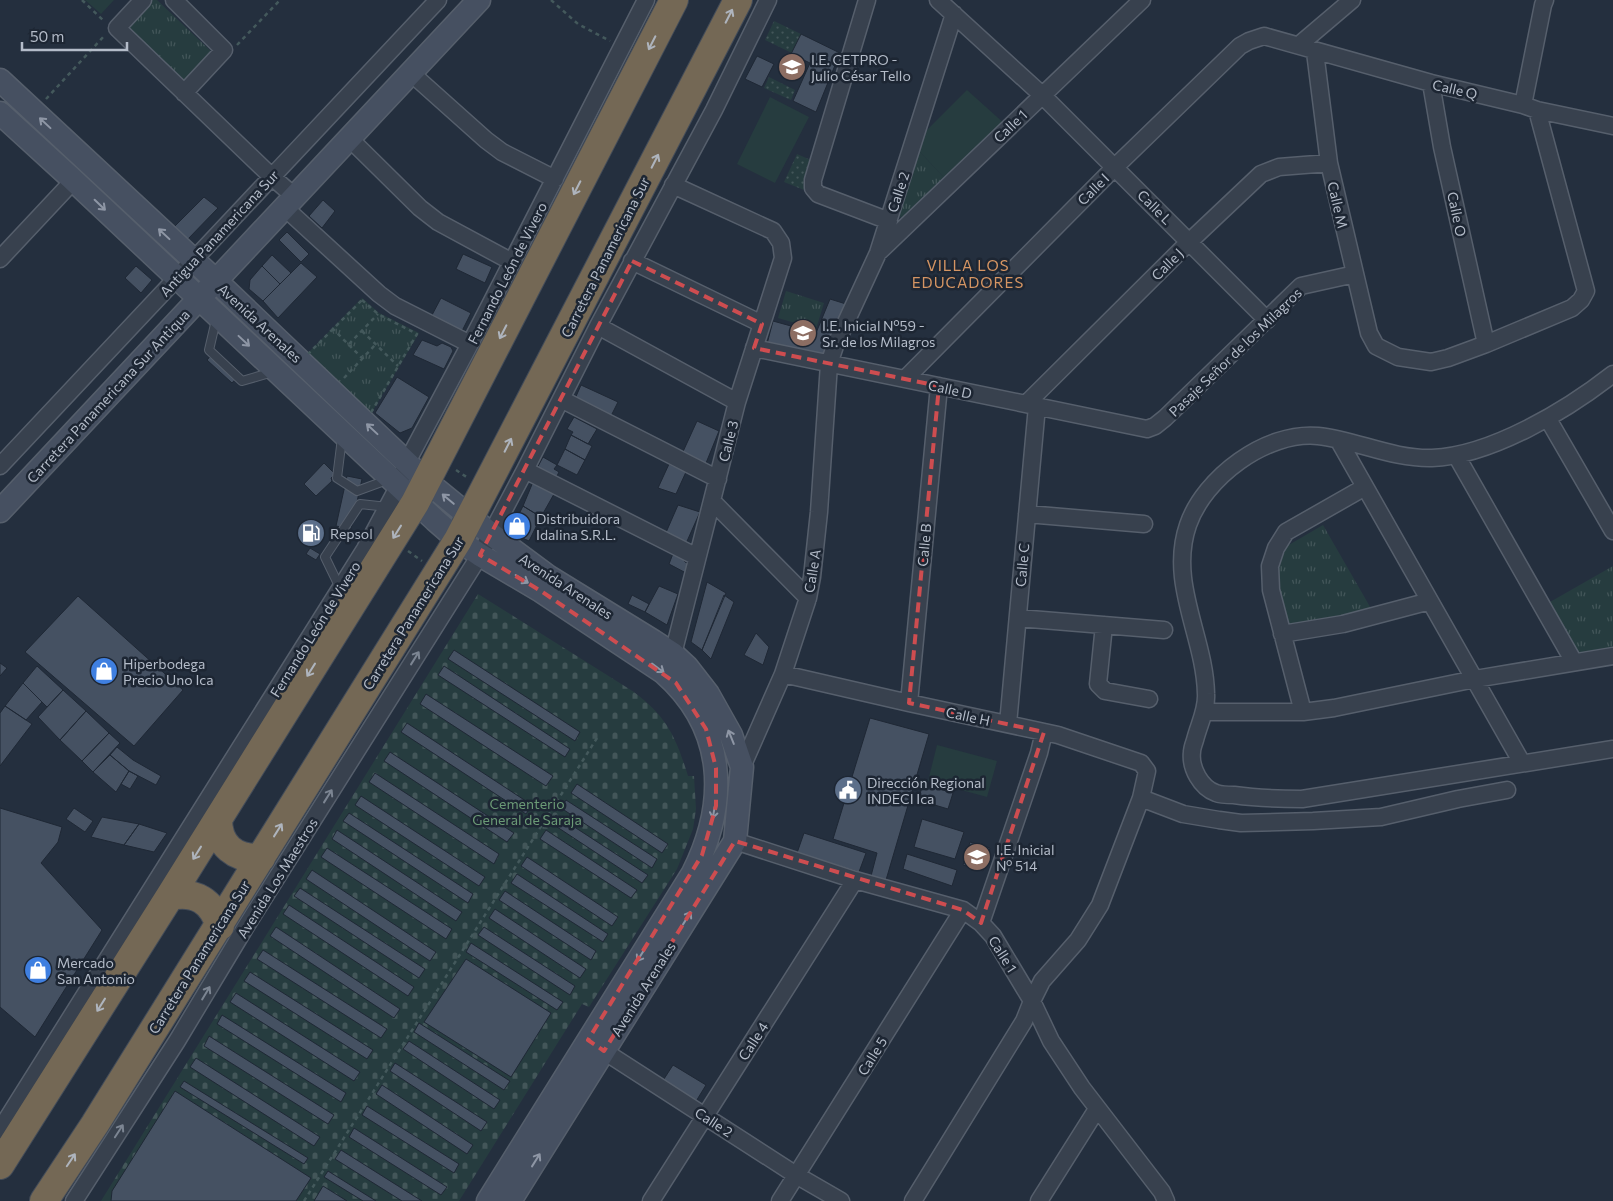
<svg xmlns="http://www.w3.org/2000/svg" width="1613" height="1201" font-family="Commissioner,sans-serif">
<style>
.grass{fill:#263c3f}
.cemetery{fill:url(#cemetery-stones)}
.park{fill:url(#park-tufts)}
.garden{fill:url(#garden-dots)}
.building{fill:#455162;stroke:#1f2835}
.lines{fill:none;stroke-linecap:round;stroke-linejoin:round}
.lane-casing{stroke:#565f6c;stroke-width:10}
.street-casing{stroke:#565f6c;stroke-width:19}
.secondary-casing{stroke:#565f6c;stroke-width:25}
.highway-casing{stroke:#434c59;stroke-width:30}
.path{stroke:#44595c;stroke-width:2.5;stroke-dasharray:4 4;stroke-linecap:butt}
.lane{stroke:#38414e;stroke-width:8}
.street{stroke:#38414e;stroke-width:16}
.secondary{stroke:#465061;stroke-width:22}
.highway{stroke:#746855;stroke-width:28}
.oneway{stroke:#aeb4bd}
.oneway2{stroke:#8e96a5}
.oneway3{stroke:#7c8592}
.marked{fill:none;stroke:#ce4d50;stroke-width:4;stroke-dasharray:10 6;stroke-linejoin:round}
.labels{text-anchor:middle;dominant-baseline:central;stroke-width:5;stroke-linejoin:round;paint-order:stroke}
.poi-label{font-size:14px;fill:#b4bcc9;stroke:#1d2633;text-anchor:start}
.street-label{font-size:14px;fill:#b4bcc9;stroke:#1d2633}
.park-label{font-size:14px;fill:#6b9a76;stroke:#1d2633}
.neighbourhood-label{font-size:15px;letter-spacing:1px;fill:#d59563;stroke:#1d2633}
</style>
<defs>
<pattern id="cemetery-stones" width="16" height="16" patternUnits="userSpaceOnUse" patternTransform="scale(1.25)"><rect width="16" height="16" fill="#263c3f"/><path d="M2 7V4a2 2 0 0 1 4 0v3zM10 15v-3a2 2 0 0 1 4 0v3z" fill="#435659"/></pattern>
<pattern id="park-tufts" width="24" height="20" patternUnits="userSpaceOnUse" patternTransform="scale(1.25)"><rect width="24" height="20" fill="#263c3f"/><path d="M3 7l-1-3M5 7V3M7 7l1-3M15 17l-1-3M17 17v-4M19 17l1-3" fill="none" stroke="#435659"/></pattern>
<pattern id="garden-dots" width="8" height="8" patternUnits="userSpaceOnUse" patternTransform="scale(1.25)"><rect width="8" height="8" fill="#263c3f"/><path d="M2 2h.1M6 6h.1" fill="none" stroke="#435659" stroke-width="1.8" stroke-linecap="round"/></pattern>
</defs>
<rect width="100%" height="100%" fill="#242f3e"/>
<path class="grass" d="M85,0H114L101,14Z
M967,90L1006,125L948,182L918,150L924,133Z
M770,97L809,117L775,183L737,164Z
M937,745L997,761L987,797L928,781Z"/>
<path class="cemetery" d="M478,594L634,692C667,717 676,737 688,776H694L696,809L693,829L677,869L589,1007L582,1004L459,1201H101Z"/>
<path class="park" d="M152,0H157L214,54L187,83L127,26Z
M918,150L948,182L904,219L901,218L898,211Z
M786,291L824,303L816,329L778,318Z
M362,298L379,313L419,333L369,417L306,355Z
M1323,525L1373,612L1287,627L1277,584L1279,563L1287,546Z
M1613,566V652L1574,658L1543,606Z"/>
<path class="garden" d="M774,21L801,34L792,53L765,40Z
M769,77L795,90L791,100L764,88Z
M797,154L813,161L804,190L784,182Z"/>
<path class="building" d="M801,34L840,53L816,112L793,101L810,63L791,54Z
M757,56L774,64L762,87L745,79Z
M204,197L218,208L188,239L174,227Z
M323,200L335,211L322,228L309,216Z
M287,232L309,254L301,262L279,240Z
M463,254L492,267L485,283L456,269Z
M272,255L291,273L280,284L262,266Z
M301,263L317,277L278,318L263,301Z
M136,266L152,280L141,293L125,278Z
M262,266L280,284L263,301L249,289L250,280Z
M441,298L471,313L462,331L432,315Z
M830,299L846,304L821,360L767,344L773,321L816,333Z
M422,340L437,346L442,343L451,347L453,351L444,369L413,355Z
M216,350L241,373L232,383L207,360Z
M397,377L429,397L412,428L400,433L375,413Z
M581,385L618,402L610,418L574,401Z
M574,417L597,429L588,444L571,435L573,432L567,429Z
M697,421L719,431L704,468L681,456Z
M571,435L592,446L585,460L565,449Z
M565,449L585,460L577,475L557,465Z
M543,457L557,465L554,469L559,472L554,482L535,472Z
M324,463L335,474L331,478L332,481L316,496L304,484Z
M669,464L686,472L676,494L658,488Z
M347,476L362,479L351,529L336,526Z
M533,482L554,494L541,517L523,506Z
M678,505L700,512L684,548L664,537Z
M523,506L541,517L529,541L516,535L513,526Z
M310,548L320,554L316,560L306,554Z
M674,551L686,556L684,561L689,565L686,573L669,564Z
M707,582L726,593L702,650L691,642Z
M659,586L678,594L667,625L645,612Z
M632,595L649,604L645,612L628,604Z
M724,595L734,602L711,659L702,650Z
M78,596L183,690L134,746L25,652Z
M756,633L769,647L763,665L744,655Z
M454,650L580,732L575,741L448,659Z
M0,663L7,668L0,676Z
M37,666L63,690L47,707L23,683Z
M444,666L570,749L565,757L438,675Z
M23,683L42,702L26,720L5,706Z
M63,690L86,711L60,740L38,717Z
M426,694L553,776L546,786L420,704Z
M5,706L32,724L0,766V713Z
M86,711L109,733L82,761L60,740Z
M870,718L929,734L886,880L871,876L877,853L833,839Z
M407,723L532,805L526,814L401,732Z
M109,733L120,743L93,772L82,761Z
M117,747L133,760L161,776L156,785L129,771L110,755Z
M390,752L514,833L507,842L384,761Z
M110,755L129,771L116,792L93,772Z
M129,771L138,776L130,789L121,784Z
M375,773L499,854L494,864L369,782Z
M577,784L668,844L662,853L571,793Z
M923,784L953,793L948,809L918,800Z
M361,796L485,877L479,886L355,805Z
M566,800L657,859L652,868L561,808Z
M0,808L62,827L58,842L41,863L102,930L35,1037L0,1007Z
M74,808L93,821L85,832L66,819Z
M349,813L473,894L468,903L343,821Z
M556,815L648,875L642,883L551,823Z
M102,817L139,824L124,845L91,837Z
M922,819L964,832L955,859L914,847Z
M139,824L167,833L154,852L124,845Z
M337,830L462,912L456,921L332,839Z
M546,830L637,890L631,898L540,839Z
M804,833L866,853L859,872L797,853Z
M970,842L990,848L983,871L963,865Z
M327,848L452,929L446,939L321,857Z
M907,854L957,870L952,886L903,869Z
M527,857L618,917L612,926L521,866Z
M312,870L436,952L430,961L306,879Z
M517,874L608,934L603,942L511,883Z
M300,888L425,969L419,978L294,896Z
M505,891L596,951L591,960L499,900Z
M289,905L414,987L408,996L283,914Z
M495,909L586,969L580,978L489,918Z
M276,927L400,1009L394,1018L270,936Z
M484,927L575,986L570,995L478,935Z
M471,943L563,1002L557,1010L466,952Z
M263,950L387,1029L381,1038L257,959Z
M466,959L551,1013L511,1077L424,1022Z
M250,972L373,1050L367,1059L244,981Z
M236,993L360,1072L354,1081L230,1002Z
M222,1015L346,1093L341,1102L217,1024Z
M419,1023L510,1081L504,1090L414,1032Z
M209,1036L334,1115L328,1124L204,1046Z
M409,1041L500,1100L494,1109L403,1049Z
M196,1058L320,1137L314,1146L190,1067Z
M395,1063L487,1122L481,1131L390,1071Z
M673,1065L706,1085L695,1103L662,1082Z
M184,1081L308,1158L304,1164L180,1087Z
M382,1085L473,1145L467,1154L376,1094Z
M175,1091L311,1178L296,1201H111L112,1191Z
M367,1106L459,1164L454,1173L362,1115Z
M354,1128L447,1187L441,1195L349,1137Z
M341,1150L422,1201H402L335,1159Z
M328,1171L376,1201H363L324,1177Z
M323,1186L347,1201H314Z"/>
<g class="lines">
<g class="lane-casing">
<path id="lane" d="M216,320L209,350L242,381L273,372
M342,438L337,478L357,491L387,480
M340,588L325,557L360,504L388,507"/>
</g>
<g class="street-casing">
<path id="street" d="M143,0L117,28L271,176L294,196
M174,0L224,50L184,93
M867,0L813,180V188L818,194L889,221
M938,0L1042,95L1267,320
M1299,45L1352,0
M1315,52L1329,163L1369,333L1376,346L1398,357L1431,362L1448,358L1486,344L1572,308L1581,300L1586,291L1537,110
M411,73L486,140L502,152L555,179
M1431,83L1442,147L1486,344
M1523,105L1543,5L1545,0
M350,139L420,208L438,222L512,262
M284,207L379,294L395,306L470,344
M880,251L1142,0
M0,259L74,180
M632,261L762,324
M598,326L737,402
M754,348L1147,429L1155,426L1165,418L1301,286L1355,274
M1613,374C1567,410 1491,456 1432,458C1392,459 1356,440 1318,436C1266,431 1204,478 1188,525C1168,583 1205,637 1206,694C1207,710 1199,724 1195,740C1194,743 1192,748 1192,752C1190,768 1201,788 1216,793C1221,795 1228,795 1234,795C1256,798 1279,799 1302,799L1613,749
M905,379L1115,167L1240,46L1249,41L1264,36L1431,83L1523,105L1537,110L1613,126
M561,399L718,479
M1026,404L1189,242L1261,174L1279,167L1329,163
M1548,419L1613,531
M1339,441L1522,763
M1456,455L1574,662
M0,466L438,0
M525,470L697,557
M712,501L808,598
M1027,514L1144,524
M1018,618L1164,630
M1104,625L1098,684L1105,691L1149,699
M1282,634L1343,624L1430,601
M673,654L737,402L783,258L781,243L773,231L673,185
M783,674L909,703L1058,735L1141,763L1147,771L1141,798L1100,905L1078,940L1042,981L1032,1001L1024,1021L913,1201
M909,703L939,386
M1204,712H1303L1334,708L1475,679L1613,656
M1303,712L1271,590L1270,566L1276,548L1286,532L1365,487
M1008,724L1037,406
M742,767L783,674L808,598L812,577L819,512L829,364L835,346L878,253L954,14
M1141,798L1183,814L1219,820L1241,823L1313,821L1381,817L1458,799L1507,790
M735,841L855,880L963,910L981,923L993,936L1032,1001L1051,1041L1082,1088L1162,1192L1166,1201
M981,923L1039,753L1044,732
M596,1046L796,1175L841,1201
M0,1130L365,549L398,487L407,462L470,344L646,0
M74,1201L177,1041L245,928L480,555L525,470L598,326L714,110L768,0
M651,1201L855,880
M780,1201L963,910
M1039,1201L1097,1109"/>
</g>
<g class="secondary-casing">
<path id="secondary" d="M0,80L215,280L426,481L491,534L549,577L653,641L673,654L687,667L708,694L731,735L742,767L735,841L510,1201
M0,113L70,177L435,520L458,540L480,555L541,591L663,672C726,727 729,801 693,873L488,1201
M0,511L479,0"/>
</g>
<g class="highway-casing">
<path id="highway" d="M218,819C218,846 235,859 261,858
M170,896C196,891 212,901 220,926
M0,1165L170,896L415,503L674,0
M44,1201L95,1124L458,540L738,0"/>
</g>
<path class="path" d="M82,0L105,22
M551,0L578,24L610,41
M237,45L280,0
M46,99L105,35
M362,300L378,314L417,334L369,416L307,355Z
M332,328L362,358
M362,331L398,366
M349,344L378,314
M344,378L376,344
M456,470L468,478
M408,551L422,561
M304,1201L597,738"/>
<use href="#lane" class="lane"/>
<use href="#street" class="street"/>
<use href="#secondary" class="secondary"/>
<use href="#highway" class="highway"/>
</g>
<defs><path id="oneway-shaft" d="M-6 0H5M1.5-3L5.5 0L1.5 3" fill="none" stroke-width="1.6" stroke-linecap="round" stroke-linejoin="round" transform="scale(1.25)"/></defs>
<g class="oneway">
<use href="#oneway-shaft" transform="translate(729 16) rotate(-63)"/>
<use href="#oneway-shaft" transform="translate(652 43) rotate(117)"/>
<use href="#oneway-shaft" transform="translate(655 161) rotate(-63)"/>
<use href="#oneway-shaft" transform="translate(577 188) rotate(117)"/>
<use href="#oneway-shaft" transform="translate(503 332) rotate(117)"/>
<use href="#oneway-shaft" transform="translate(508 445) rotate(-63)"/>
<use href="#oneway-shaft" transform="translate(397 532) rotate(122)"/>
<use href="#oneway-shaft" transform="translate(311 670) rotate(122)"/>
<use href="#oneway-shaft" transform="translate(278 830) rotate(-58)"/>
<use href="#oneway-shaft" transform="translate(197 853) rotate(122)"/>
<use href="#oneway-shaft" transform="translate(101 1005) rotate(122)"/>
<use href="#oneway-shaft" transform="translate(71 1160) rotate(-56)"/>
</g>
<g class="oneway2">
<use href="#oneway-shaft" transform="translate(45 123) rotate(-137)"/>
<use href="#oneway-shaft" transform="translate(100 205) rotate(44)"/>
<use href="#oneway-shaft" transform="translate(164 234) rotate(-137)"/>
<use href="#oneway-shaft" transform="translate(244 341) rotate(43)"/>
<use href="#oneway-shaft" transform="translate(372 429) rotate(-137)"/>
<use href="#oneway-shaft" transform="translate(448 499) rotate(-140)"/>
<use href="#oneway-shaft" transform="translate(522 579) rotate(32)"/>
<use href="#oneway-shaft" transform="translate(658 668) rotate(37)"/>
<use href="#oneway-shaft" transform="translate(731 737) rotate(-112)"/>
<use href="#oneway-shaft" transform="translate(714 811) rotate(100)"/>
<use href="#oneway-shaft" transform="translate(687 918) rotate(-58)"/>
<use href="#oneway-shaft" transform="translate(641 955) rotate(122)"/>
<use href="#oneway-shaft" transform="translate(536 1160) rotate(-58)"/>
</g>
<g class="oneway3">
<use href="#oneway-shaft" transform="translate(415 658) rotate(-58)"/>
<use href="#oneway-shaft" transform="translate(328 796) rotate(-58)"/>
<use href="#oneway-shaft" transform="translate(206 993) rotate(-59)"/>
<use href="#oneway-shaft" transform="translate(119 1131) rotate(-57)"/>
</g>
<path class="marked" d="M632,261L762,324L754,348L939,386L909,703L1044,732L981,923L963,910L735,841L604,1051L588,1040L702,855L716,806V768L706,729L676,683L541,591L480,555Z"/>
<defs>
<g id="university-disc" transform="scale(1.4375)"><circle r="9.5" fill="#8d6e63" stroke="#1d2633"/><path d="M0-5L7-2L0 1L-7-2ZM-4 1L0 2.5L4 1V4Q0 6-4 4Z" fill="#fff"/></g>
<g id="school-disc" transform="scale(1.4375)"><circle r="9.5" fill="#8d6e63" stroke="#1d2633"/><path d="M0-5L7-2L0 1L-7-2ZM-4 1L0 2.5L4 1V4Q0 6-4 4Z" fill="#fff"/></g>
<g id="shop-disc" transform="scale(1.4375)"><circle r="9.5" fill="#3f7fe0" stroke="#1d2633"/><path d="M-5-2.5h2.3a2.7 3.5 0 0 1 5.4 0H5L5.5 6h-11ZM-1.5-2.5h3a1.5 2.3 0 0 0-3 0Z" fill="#fff"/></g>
<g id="fuel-disc" transform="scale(1.4375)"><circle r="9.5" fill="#5c6f8a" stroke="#1d2633"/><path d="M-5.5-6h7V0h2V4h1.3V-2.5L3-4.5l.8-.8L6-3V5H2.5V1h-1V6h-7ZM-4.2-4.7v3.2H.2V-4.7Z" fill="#fff"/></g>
<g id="civic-disc" transform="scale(1.4375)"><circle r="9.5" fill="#5c6f8a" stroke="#1d2633"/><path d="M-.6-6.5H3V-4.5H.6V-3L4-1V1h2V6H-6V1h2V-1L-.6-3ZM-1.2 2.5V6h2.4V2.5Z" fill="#fff"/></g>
</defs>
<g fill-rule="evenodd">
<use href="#university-disc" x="792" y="67"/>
<use href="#school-disc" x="803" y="333"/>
<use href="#shop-disc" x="517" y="526"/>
<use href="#fuel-disc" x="311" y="533"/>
<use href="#shop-disc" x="104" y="671"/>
<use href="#civic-disc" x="848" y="790"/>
<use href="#school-disc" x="977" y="857"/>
<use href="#shop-disc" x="38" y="970"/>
</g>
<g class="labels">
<g class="poi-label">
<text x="811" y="59">I.E. CETPRO -<tspan x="811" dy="16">Julio César Tello</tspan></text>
<text x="822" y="325">I.E. Inicial Nº59 -<tspan x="822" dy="16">Sr. de los Milagros</tspan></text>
<text x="536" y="518">Distribuidora<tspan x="536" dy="16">Idalina S.R.L.</tspan></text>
<text x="330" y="533">Repsol</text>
<text x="123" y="663">Hiperbodega<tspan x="123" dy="16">Precio Uno Ica</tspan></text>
<text x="867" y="782">Dirección Regional<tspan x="867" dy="16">INDECI Ica</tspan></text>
<text x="996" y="849">I.E. Inicial<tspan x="996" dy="16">Nº 514</tspan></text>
<text x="57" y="962">Mercado<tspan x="57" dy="16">San Antonio</tspan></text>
</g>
<g class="street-label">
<text transform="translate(1455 89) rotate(13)">Calle Q</text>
<text transform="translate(1010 126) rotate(-44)">Calle 1</text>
<text transform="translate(1093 189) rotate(-45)">Calle I</text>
<text transform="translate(898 192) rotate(-72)">Calle 2</text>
<text transform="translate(1338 205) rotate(77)">Calle M</text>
<text transform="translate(1155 207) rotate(45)">Calle L</text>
<text transform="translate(1457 214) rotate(78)">Calle O</text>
<text transform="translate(219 233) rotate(-47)">Antigua Panamericana Sur</text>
<text transform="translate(605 257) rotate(-63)">Carretera Panamericana Sur</text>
<text transform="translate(1167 264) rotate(-45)">Calle J</text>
<text transform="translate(507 273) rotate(-63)">Fernando León de Vivero</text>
<text transform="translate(260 323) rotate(43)">Avenida Arenales</text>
<text transform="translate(1235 352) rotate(-44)">Pasaje Señor de los Milagros</text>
<text transform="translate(950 389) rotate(12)">Calle D</text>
<text transform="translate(108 396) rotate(-47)">Carretera Panamericana Sur Antiqua</text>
<text transform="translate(728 441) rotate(-76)">Calle 3</text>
<text transform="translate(924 545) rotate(-85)">Calle B</text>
<text transform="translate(1022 565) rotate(-85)">Calle C</text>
<text transform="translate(812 571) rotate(-81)">Calle A</text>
<text transform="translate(566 586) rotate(33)">Avenida Arenales</text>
<text transform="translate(413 613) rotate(-58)">Carretera Panamericana Sur</text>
<text transform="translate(315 629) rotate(-58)">Fernando León de Vivero</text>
<text transform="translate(968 716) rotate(12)">Calle H</text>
<text transform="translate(277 878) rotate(-58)">Avenida Los Maestros</text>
<text transform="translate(1003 954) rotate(58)">Calle 1</text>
<text transform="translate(199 957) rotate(-58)">Carretera Panamericana Sur</text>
<text transform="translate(643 989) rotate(-58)">Avenida Arenales</text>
<text transform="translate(753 1041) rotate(-57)">Calle 4</text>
<text transform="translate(872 1056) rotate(-58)">Calle 5</text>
<text transform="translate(714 1122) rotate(33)">Calle 2</text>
</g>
<g class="park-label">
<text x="527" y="803">Cementerio<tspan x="527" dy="16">General de Saraja</tspan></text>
</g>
<g class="neighbourhood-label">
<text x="968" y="265">VILLA LOS<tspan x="968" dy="17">EDUCADORES</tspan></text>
</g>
</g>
<path d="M22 42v8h105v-8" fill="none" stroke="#b4bcc9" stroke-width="2.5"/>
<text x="30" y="42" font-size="15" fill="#b4bcc9" stroke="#1d2633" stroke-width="4" paint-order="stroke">50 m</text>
</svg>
